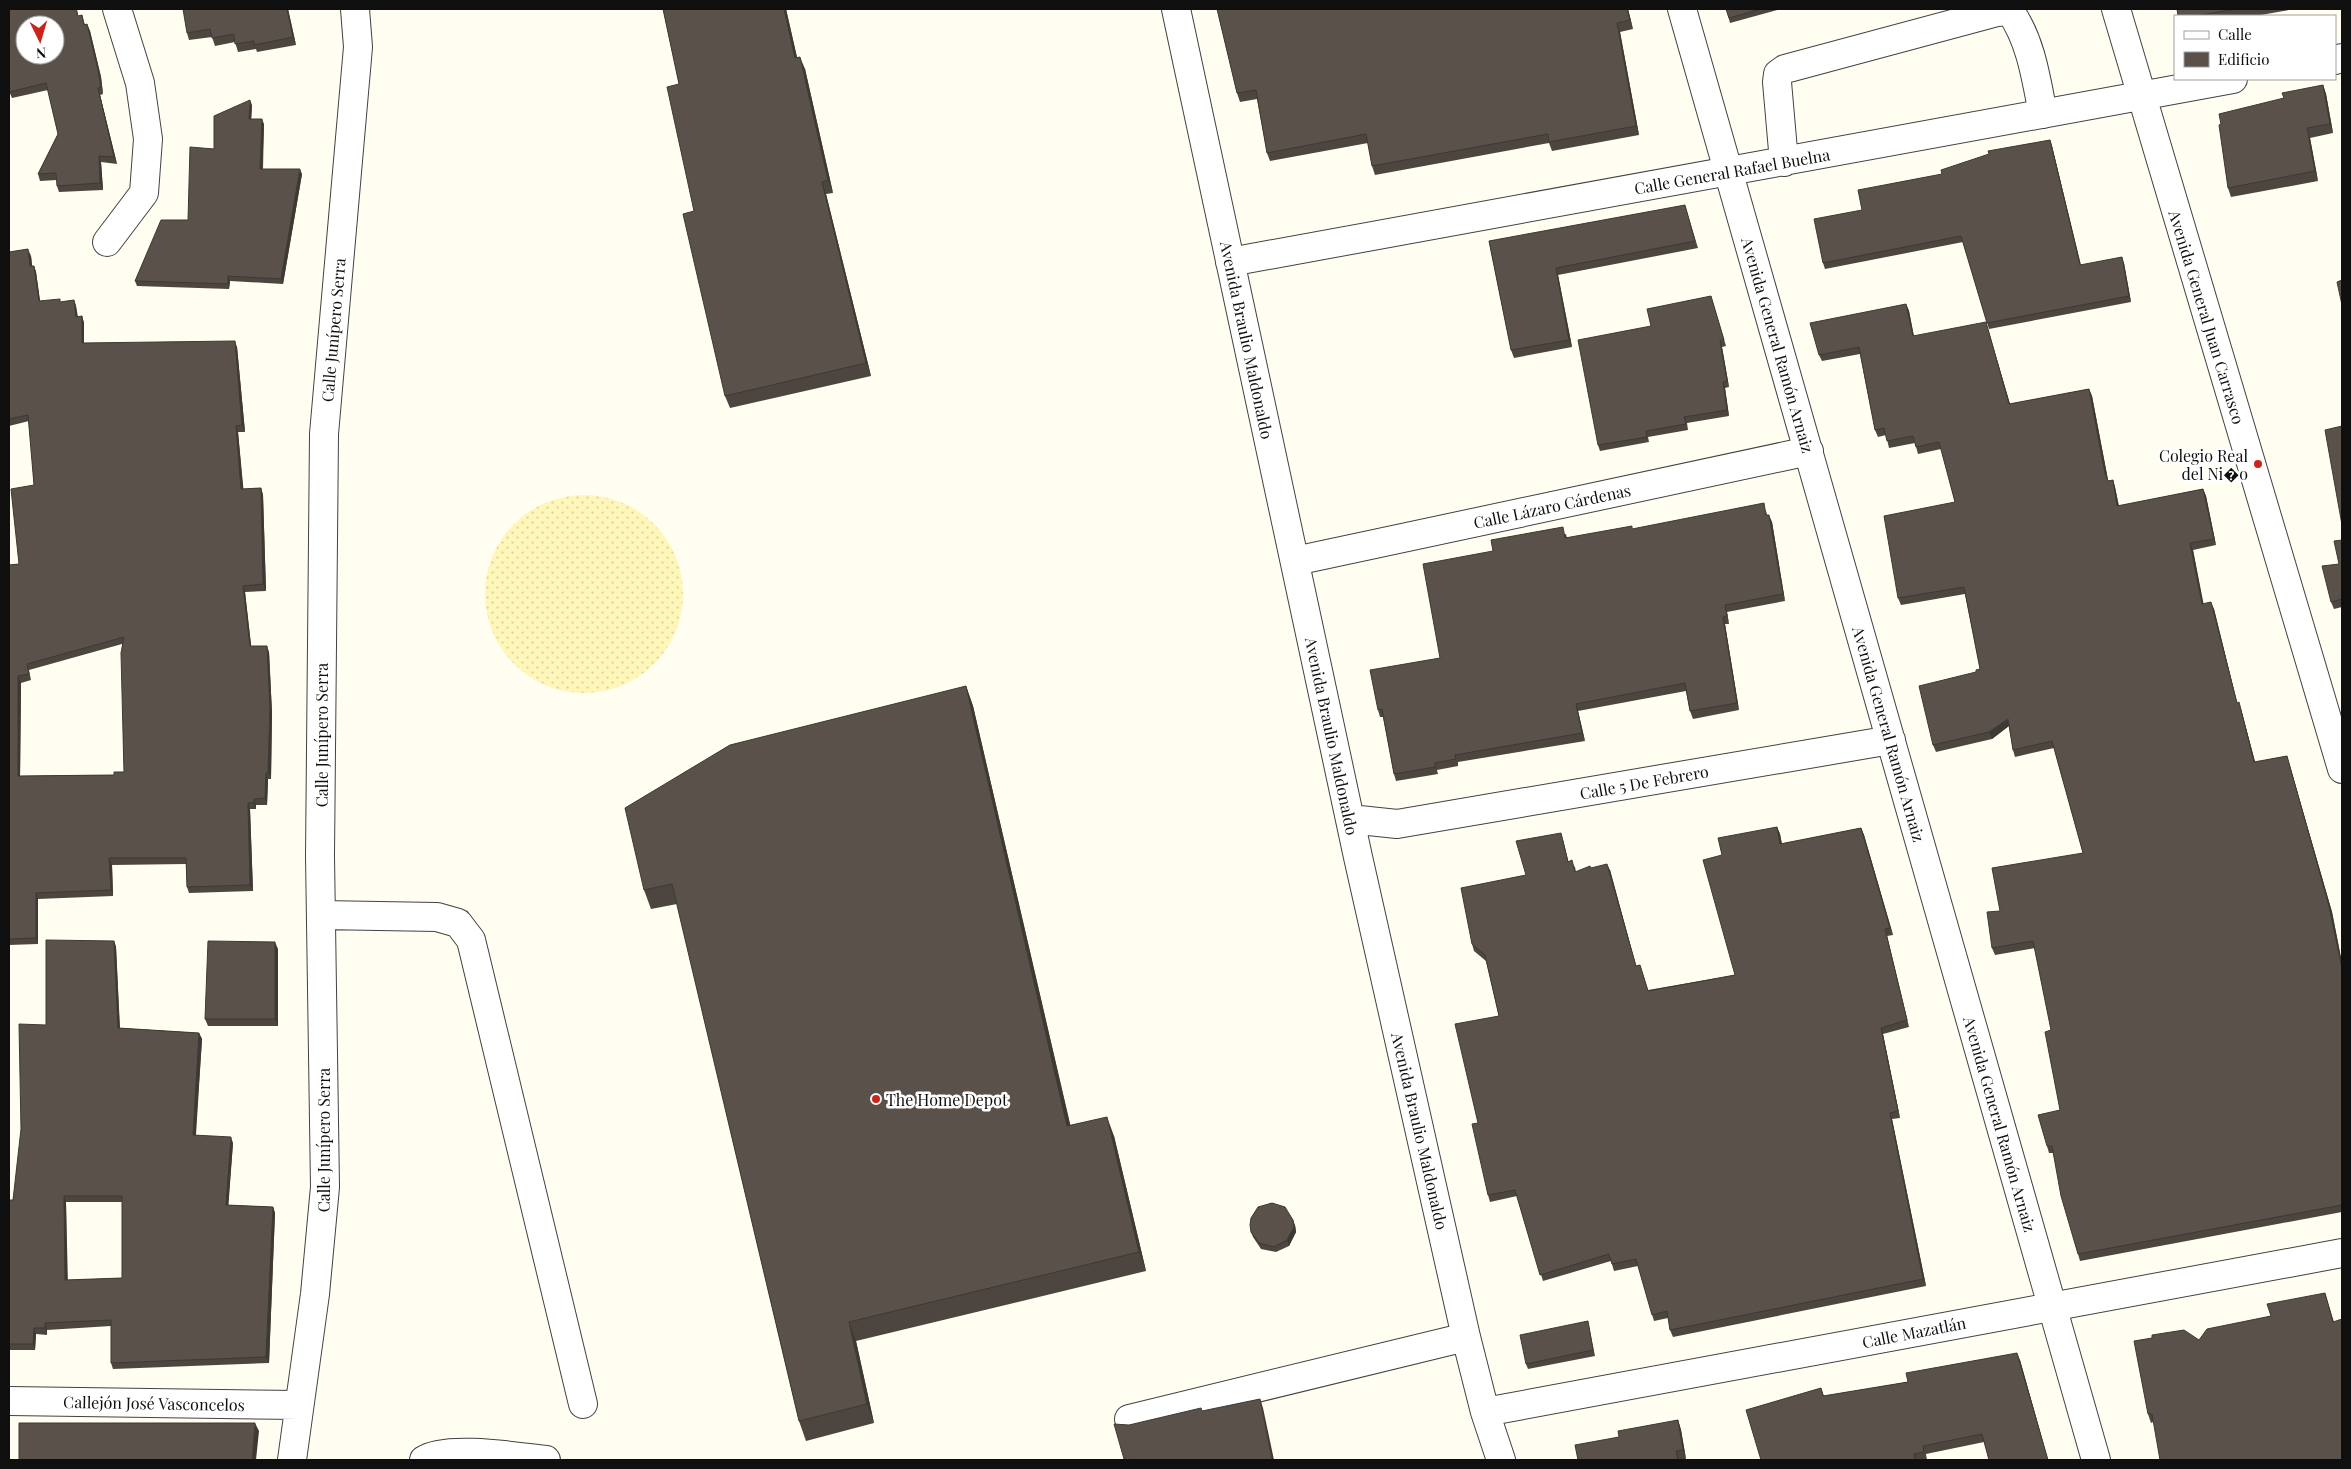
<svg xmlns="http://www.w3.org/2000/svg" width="2351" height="1469" font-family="'Playfair Display',serif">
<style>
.sand{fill:url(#sand-dots)}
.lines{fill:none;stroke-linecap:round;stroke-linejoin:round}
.minor-casing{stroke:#424242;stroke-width:30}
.minor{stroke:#fff;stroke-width:28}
.wall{fill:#4d4640;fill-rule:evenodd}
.shaded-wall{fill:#3e3934}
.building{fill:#59514a;stroke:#3e3934;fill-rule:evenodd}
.poi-dot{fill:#cc231a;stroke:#fff;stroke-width:2}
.labels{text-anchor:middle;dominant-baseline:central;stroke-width:5;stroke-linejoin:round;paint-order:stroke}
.street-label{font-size:16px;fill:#0f0f0f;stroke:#fff}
.poi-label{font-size:16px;fill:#0f0f0f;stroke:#fff;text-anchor:end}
</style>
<defs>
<pattern id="sand-dots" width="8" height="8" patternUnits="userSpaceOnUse" patternTransform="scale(1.25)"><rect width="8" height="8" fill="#fff6b9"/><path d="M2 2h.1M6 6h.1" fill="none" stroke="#d9d29e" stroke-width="1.8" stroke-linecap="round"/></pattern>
</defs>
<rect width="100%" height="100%" fill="#fffef1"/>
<path class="sand" d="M485 594a99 99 0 1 1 198 0a99 99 0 1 1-198 0Z"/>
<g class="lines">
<g class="minor-casing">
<path id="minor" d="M1176,9L1358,857L1466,1337L1485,1412L1501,1460
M1682,9L2096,1460
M2116,9L2342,769
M2335,60L2342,58
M1784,162L1777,82L1778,74L1785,69L1997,12L2010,11C2031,41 2036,78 2043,114
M107,242L144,193L148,139L140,83L117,9
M1230,262L2233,79
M1295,561L1809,451
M1350,819L1397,824L1891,740
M321,915L437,917L458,923L471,940L583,1404
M9,1401L299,1405
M1485,1412L2342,1253
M1129,1419L1466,1337
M292,1460L315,1294L325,1187L320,856L324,434L358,47L355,9
M424,1460C446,1445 519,1457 546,1460"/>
</g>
<use href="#minor" class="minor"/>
</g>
<path class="wall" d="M9,9H77L78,16L82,15L85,25L87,24L90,31L101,77L103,94L100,95L117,164L101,162L103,190L59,192L57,186V180L40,181L38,174L58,134L48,90L12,98L9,91Z
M288,9L296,45L257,52L256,49L238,52L235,42L215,46L212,37L189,40L187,33Z
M663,9H786L797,58L805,69L833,193L826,194L871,376L730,408L725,396L694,211L679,84Z
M1217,9H1628L1633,29L1620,32L1639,135L1552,151L1549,143L1375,175L1372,166L1368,143L1270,161L1267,153L1257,99L1240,102L1237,93Z
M1726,9H1781L1730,23Z
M2177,9H2295L2255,16H2178Z
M2323,85L2326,94L2333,133L2310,138L2318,181L2231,197L2228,188L2221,124L2284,98Z
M252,105L251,119L264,124L263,169L302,174L283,284L230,281L229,289L137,286L135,281L188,220L214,149Z
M2050,140L2052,146L2081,265L2124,263L2131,302L1989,329L1963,242L1825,269L1823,263L1862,210L1942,174Z
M1687,212L1698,248L1558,275L1572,347L1514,358L1511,350L1489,241Z
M9,252L31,256L32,266H34L36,272L40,301L61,302L74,300L76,306L78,317L82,316L84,323V343L237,347L245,432H238L243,489L261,488L263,495L266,591L245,592L251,646L269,652L272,713L271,779H268L267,805H256V809H250L253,891L189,893L187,887L186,864L112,865L113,896L38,899V944L9,945V565L19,564L34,485L29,421L9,426ZM122,644L124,772L114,775L20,776L21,683L31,680L29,670Z
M1711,296L1726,346L1722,347L1729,387L1725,388L1729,416L1687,423L1688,430L1648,437L1649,442L1600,451L1598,445L1651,326Z
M1906,304L1909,311L1914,336L1988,329L2010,404L2089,389L2092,396L2108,480V481L2113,480L2115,487L2119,506L2203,489L2206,496L2216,545L2193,550L2203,604L2214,609L2237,703L2241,709L2255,762L2287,756L2332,912L2342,963V1212L2080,1261L2078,1254L2053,1153H2049L2047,1146L2060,1110L2051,1030L2035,948L1995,955L1992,948L2000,911L2083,853L2054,748L2015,757L2013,750L2009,726L1992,739L1936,752L1933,745L1976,672L1980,669L1965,594L1901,605L1898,598L1955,502L1941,449L1918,454L1915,443L1889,448L1886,435L1878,437L1875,430L1860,354L1822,361L1819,355Z
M1766,511L1767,515L1772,522L1785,601L1727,612L1729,624H1725L1739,710L1693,719L1690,711L1686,691L1578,711L1585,741L1458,762V766L1437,770L1438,774L1396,781L1394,774L1383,717H1380L1378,710L1440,658L1493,551L1566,534L1567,538Z
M2342,540V607L2334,609L2331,602L2339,564Z
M966,686L973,706L1070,1125L1114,1136L1146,1271L856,1341L874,1423L806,1441L799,1421L677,904L651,909L644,890Z
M1777,827L1780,834L1782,844L1861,828L1864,835L1893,935L1887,936L1909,1027L1883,1034L1900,1118L1892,1119L1926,1286L1673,1337L1670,1330L1668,1318L1654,1321L1638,1266L1614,1271L1611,1261L1543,1281L1517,1196L1490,1202L1488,1195L1478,1123L1499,1016L1486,961L1474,951L1472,944L1526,875L1563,840L1568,861L1575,867L1576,872L1591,868L1610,870L1636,966L1640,965L1648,990L1735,975L1722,855Z
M114,941L116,947L120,1028L199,1033L202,1039L196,1135L233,1143L228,1205L273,1207L275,1213L269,1363L113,1369L111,1363V1326L47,1330V1335L36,1334L35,1350H9V1200H13L46,1025ZM66,1202H122V1278L67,1280Z
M278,949V1026H208L205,1019Z
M1295,1225L1296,1232L1289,1246L1276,1252L1261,1249L1253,1237L1251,1232Z
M2325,1293L2334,1322L2151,1423L2148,1414L2199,1340L2271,1316Z
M1589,1326L1595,1356L1528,1369L1526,1364Z
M2020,1360L2048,1460H1989L1984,1442L1926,1454L1927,1460H1761L1821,1388L1824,1396L1908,1382Z
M1678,1420L1681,1430L1686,1459L1680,1460H1578L1619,1437Z"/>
<path class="shaded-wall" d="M287,9H288L296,45L293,37Z
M784,9H786L800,70L795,58Z
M1627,9H1628L1633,29L1630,20Z
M1617,23L1620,32L1639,135L1636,126Z
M87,24L90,31L101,77L103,94L101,87Z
M800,57L805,69L833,193L828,180Z
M2323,85L2326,94L2333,133L2330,124Z
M98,88L100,95L117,164L114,157Z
M250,100L252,105L251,124L249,119Z
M262,119L264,124L262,174L260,169Z
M2307,128L2310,138L2318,181L2315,171Z
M2050,140L2052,146L2082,271L2080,265Z
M99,156L101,162L103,190L100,183Z
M300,169L302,174L283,284L281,279Z
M822,182L826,194L871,376L866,363Z
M28,249L31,256L33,273L30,266Z
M2122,257L2124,263L2131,302L2129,296Z
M34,266L36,272L41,308L39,301Z
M1556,268L1558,275L1572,347L1569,340Z
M228,276L230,281L229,289L228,284Z
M74,300L76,306L78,324L76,317Z
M1906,304L1909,311L1915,343L1913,336Z
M82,316L84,323V349L82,343Z
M1986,322L1988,329L2012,411L2009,404Z
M235,341L237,347L245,432L242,425Z
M1720,341L1722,347L1729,387L1727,381Z
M1723,382L1725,388L1729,416L1727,410Z
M2089,389L2092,396L2108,480L2105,473Z
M236,426L238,432L244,495L241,489Z
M2113,480L2115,487L2120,513L2117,506Z
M261,488L263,495L266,591L263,584Z
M2203,489L2206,496L2216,545L2214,539Z
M1769,515L1772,522L1785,601L1783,594Z
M2190,543L2193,550L2205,611L2202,604Z
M243,586L245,592L252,653L250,646Z
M2211,602L2214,609L2239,710L2237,703Z
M1725,605L1727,612L1729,624L1727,616Z
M1723,617L1725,624L1739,710L1737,703Z
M267,646L269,652L272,713L271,779L268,773Z
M18,676L21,683L20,783L18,776Z
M966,686L973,706L1075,1145L1067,1126Z
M2239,702L2241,709L2257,769L2254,762Z
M1576,704L1578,711L1585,741L1582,733Z
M2008,719L2010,725L1992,739L1989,732Z
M2287,756L2332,912L2342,963V968Z
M266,773L268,779L267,805L265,798Z
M254,799L256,805V809L254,803Z
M248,803L250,809L253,891L250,885Z
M1777,827L1780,834L1783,851L1780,844Z
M1861,828L1864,835L1893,935L1890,928Z
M1561,833L1563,840L1570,868L1568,862Z
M109,858L112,865L113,896L111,890Z
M1607,864L1610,870L1638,973L1636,966Z
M36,893L38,899V944L36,938Z
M1885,929L1887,936L1909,1027L1907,1020Z
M114,941L116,947L120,1034L118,1028Z
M275,942L278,949V1026L275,1019Z
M1881,1028L1883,1034L1900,1118L1898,1111Z
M199,1033L202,1039L195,1141L193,1135Z
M1890,1113L1892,1119L1926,1286L1923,1279Z
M1107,1117L1114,1136L1146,1271L1139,1252Z
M231,1137L233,1143L228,1211L226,1205Z
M64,1196L66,1202L68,1286L65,1280Z
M273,1207L275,1213L269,1363L266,1357Z
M1293,1220L1295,1225L1296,1232L1289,1246L1287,1240Z
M849,1322L856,1341L874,1423L867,1404Z
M45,1323L47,1330V1335L45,1328Z
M34,1328L36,1334L35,1350L33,1344Z
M2017,1353L2020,1360L2048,1460Z
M1260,1399L1263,1408L1274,1460H1272Z
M1678,1420L1681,1430L1686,1459L1683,1450Z
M255,1423L259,1431L256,1460H252Z"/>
<path class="building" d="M9,9H76L78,16L82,15L84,25L87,24L98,70L101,87L98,88L114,157L99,156L100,183L57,186L56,173L38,174L58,134L46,83L9,92ZM25,25H55V55H25Z
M183,9H287L293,37L254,45V41L235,44L234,34L212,38L210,29L187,33Z
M663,9H784L795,58L800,57L828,180L822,182L866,363L725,396L683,214L694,211L667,87L679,84Z
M1217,9H1627L1630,20L1617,23L1636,126L1549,142L1548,134L1372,166L1366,134L1267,153L1256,90L1237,93Z
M1726,9H1761L1729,18Z
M2177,9H2236L2195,16H2178Z
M2323,85L2330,124L2307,128L2315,171L2228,188L2219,125L2221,124L2219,114L2284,98L2282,93Z
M250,100L249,119H262L260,169H300L281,279L228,276V284L135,281L161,220H188L190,147L214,149V116Z
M2050,140L2080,265L2122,257L2129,296L1987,323L1961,236L1823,263L1814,219L1862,210L1858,190L1942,174L1941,170L1989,154L1988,151Z
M1685,205L1695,241L1556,268L1569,340L1511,350L1489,241Z
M28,249L30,266H34L39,301L60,299V302L74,300L76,317L82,316V343L235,341L242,425L236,426L241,489L261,488L263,584L243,586L250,646H267L270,707L268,773H266L265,798L254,799V803H248L250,885L187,887L186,858H109L111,890L36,893V938L9,939V565L19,564L11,489L34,485L28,415L9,419V252ZM124,637L121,653L124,772H114V775L18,776V676L29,674L27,664Z
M2342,280V305L2337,282Z
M1711,296L1724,340L1720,341L1727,381L1723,382L1727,410L1684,417L1686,424L1646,431L1647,437L1598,445L1578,340L1651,326L1647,309Z
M1906,304L1913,336L1986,322L2009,404L2089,389L2105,473L2108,481L2113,480L2117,506L2203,489L2214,539L2190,543L2202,604L2211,602L2237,703L2239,702L2254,762L2287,756L2329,906L2342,968V1205L2078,1254L2061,1196L2052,1146H2047L2038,1115L2060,1110L2045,1032L2051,1030L2033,941L1992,948L1987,912L2000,911L1992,868L2083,853L2052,741L2013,750L2008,719L1989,732L1933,745L1919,686L1976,672V670L1980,669L1964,587L1898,598L1884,516L1955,502L1939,442L1916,447L1913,436L1887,441L1884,428L1875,430L1859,347L1819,355L1810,323Z
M2342,426V525L2325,430Z
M1764,503L1766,515H1769L1783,594L1725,605L1727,616L1723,617L1737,703L1690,711L1685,683L1576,704L1582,733L1455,755L1456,759L1435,763V767L1394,774L1382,709L1378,710L1370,670L1440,658L1423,564L1493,551L1491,540L1563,527L1565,538L1632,526V529Z
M2342,540V599L2331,602L2322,566L2339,564L2334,541Z
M966,686L1067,1126L1107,1117L1139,1252L849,1322L867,1404L799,1421L672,884L644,890L625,808L730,745Z
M1777,827L1780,844L1861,828L1890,928L1885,929L1907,1020L1881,1028L1898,1111L1890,1113L1923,1279L1670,1330L1667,1311L1652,1315L1636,1259L1612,1264L1609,1254L1540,1275L1515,1190L1488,1195L1472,1124L1478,1123L1455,1024L1499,1016L1485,955L1472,944L1461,888L1526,875L1516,841L1561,833L1568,862L1572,860L1575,872L1590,866L1591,868L1607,864L1636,966L1640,965L1648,991L1735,975L1703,860L1722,855L1718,838Z
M46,940L114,941L118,1028L199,1033L193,1135L231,1137L226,1205L273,1207L266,1357L111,1363V1320L45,1323V1328H34L33,1344H9V1200H13L21,1129L19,1024L46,1025ZM64,1196H122V1278L65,1280Z
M208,941L275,942V1019H205Z
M1272,1203L1285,1207L1293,1220L1294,1227L1287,1240L1274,1247L1259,1243L1251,1232L1250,1225L1251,1218L1258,1207Z
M2325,1293L2333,1322L2342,1319V1460H2160L2152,1414H2148L2134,1341L2152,1338V1335L2184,1330L2199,1340L2207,1329L2271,1316L2267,1304Z
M1588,1321L1593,1350L1526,1364L1520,1335Z
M2017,1353L2048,1460H1989L1982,1434L1923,1446L1924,1452L1914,1454L1915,1460H1761L1746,1410L1821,1388L1823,1396L1908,1382L1906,1373Z
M1260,1399L1272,1460H1129L1128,1458L1124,1459L1114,1424L1129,1425L1201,1408L1202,1411Z
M1678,1420L1683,1450L1676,1451L1678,1460H1578L1575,1445L1619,1437L1618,1431Z
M19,1423H255L252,1460H19Z"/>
<g class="poi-dot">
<circle cx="2258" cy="464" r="5"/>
<circle cx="876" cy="1099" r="5"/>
</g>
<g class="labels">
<g class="street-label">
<text transform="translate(1732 171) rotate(-10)">Calle General Rafael Buelna</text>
<text transform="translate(2207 317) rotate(73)">Avenida General Juan Carrasco</text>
<text transform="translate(333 330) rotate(-85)">Calle Junípero Serra</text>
<text transform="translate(1247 340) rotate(78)">Avenida Braulio Maldonaldo</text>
<text transform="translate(1778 345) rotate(74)">Avenida General Ramón Arnaiz</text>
<text transform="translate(1552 506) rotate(-12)">Calle Lázaro Cárdenas</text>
<text transform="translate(1889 734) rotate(74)">Avenida General Ramón Arnaiz</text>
<text transform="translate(321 735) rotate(-90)">Calle Junípero Serra</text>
<text transform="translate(1332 736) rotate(78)">Avenida Braulio Maldonaldo</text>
<text transform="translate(1644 782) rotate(-10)">Calle 5 De Febrero</text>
<text transform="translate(2000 1124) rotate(74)">Avenida General Ramón Arnaiz</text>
<text transform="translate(1420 1131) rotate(77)">Avenida Braulio Maldonaldo</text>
<text transform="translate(323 1140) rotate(-90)">Calle Junípero Serra</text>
<text transform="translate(1914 1332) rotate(-11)">Calle Mazatlán</text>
<text transform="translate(154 1403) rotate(1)">Callejón José Vasconcelos</text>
</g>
<g class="poi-label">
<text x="2248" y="455">Colegio Real<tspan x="2248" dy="18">del Ni�o</tspan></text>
<text x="886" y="1099" text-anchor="start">The Home Depot</text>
</g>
</g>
<rect width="2351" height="1469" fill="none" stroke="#0f0f0f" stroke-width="20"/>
<rect x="2174" y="15" width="162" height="65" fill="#ffffff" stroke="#9f9f9f"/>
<rect x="2184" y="31" width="25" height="8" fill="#ffffff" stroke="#9f9f9f"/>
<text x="2218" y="40" font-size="15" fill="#0f0f0f">Calle</text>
<rect x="2184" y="52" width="25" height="15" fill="#59514a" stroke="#9f9f9f"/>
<text x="2218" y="65" font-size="15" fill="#0f0f0f">Edificio</text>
<g transform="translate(40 40) rotate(175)"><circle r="24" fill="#ffffff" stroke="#9f9f9f"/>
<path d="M0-4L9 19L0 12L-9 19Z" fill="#cc231a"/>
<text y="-8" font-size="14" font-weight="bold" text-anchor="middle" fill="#0f0f0f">N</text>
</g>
</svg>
